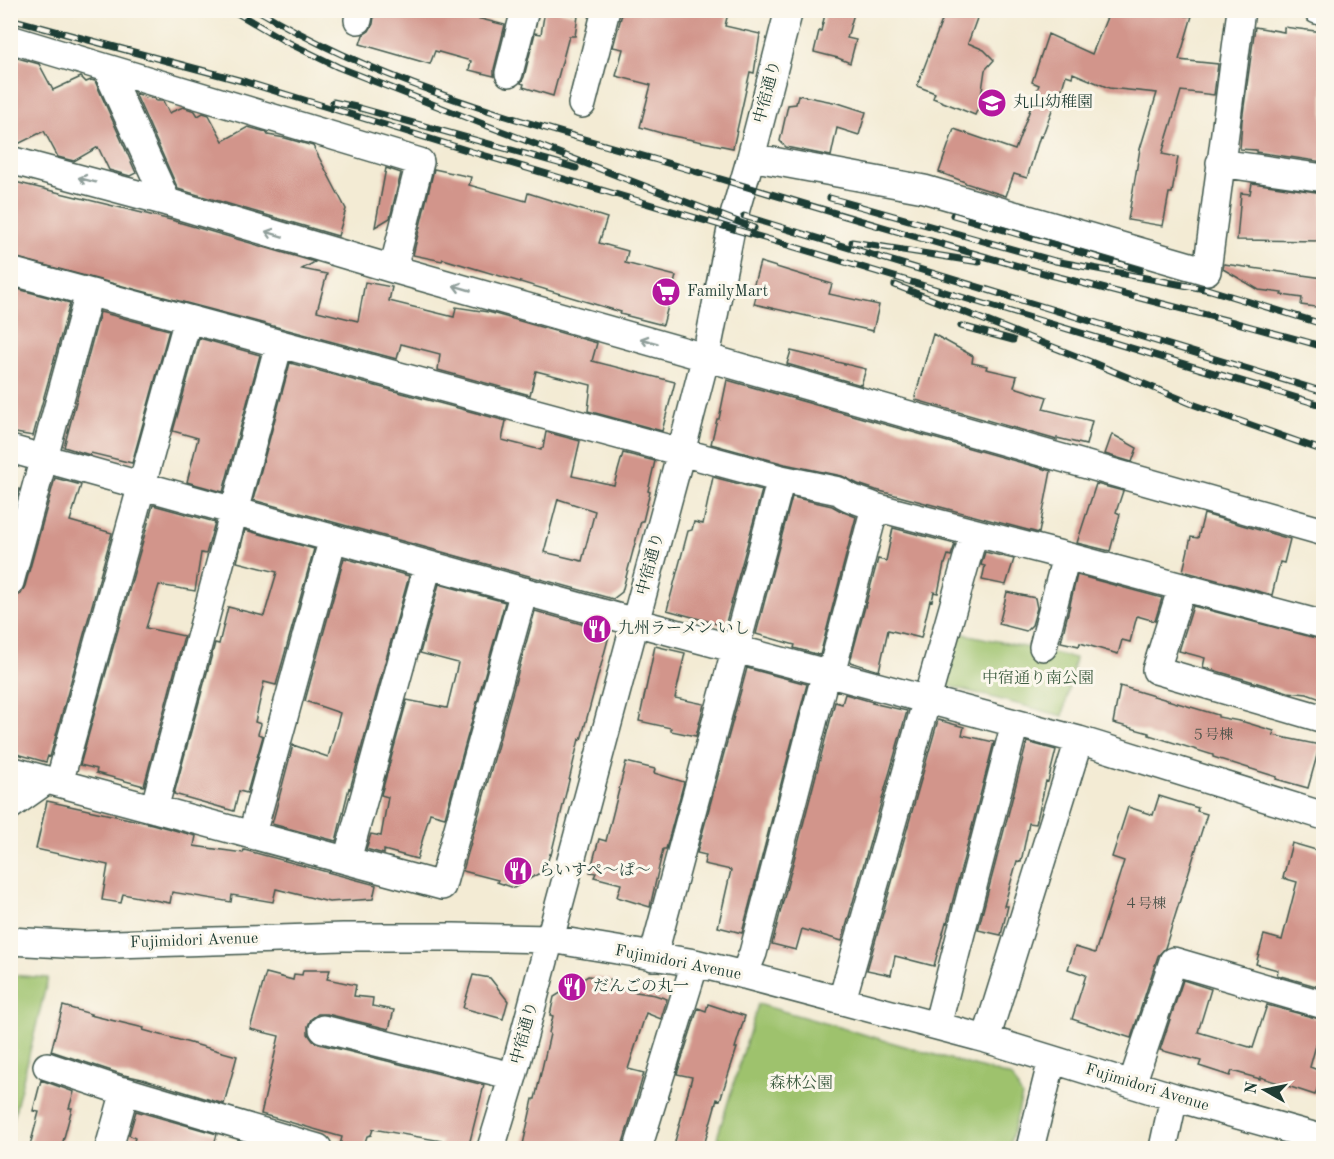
<svg xmlns="http://www.w3.org/2000/svg" width="1334" height="1159" font-family="'Old Standard TT','Noto Serif JP',serif">
<style>
.green{fill:#9ec26d;stroke:#5e8050;stroke-width:1.5}
.building{fill:#d2958b;fill-rule:evenodd}
.lines{fill:none;stroke-linecap:round;stroke-linejoin:round}
.minor-casing{stroke:#3f574c;stroke-width:30}
.minor{stroke:#fff;stroke-width:27}
.rail-casing{stroke:#1f3d34;stroke-width:7}
.rail{stroke:#fbf7ec;stroke-width:4.5;stroke-dasharray:14;stroke-linecap:butt}
.oneway{stroke:#8f9e9a}
.labels{text-anchor:middle;dominant-baseline:central;stroke-width:6;stroke-linejoin:round;paint-order:stroke}
.number-label{font-size:14px;fill:#4c534a}
.street-label{font-size:16px;fill:#1f3d34;stroke:#fbf7ec}
.poi-label{font-size:16px;fill:#1f3d34;stroke:#fbf7ec;text-anchor:start}
.park-label{font-size:16px;fill:#3f5e42;stroke:#fbf7ec}
</style>
<rect width="100%" height="100%" fill="#fbf7ec"/>
<filter id="ink" filterUnits="userSpaceOnUse"><feTurbulence type="fractalNoise" baseFrequency=".0167" numOctaves="2"/><feDisplacementMap in="SourceGraphic" scale="12" xChannelSelector="R" yChannelSelector="G"/><feConvolveMatrix kernelMatrix="1 2 1 2 8 2 1 2 1" color-interpolation-filters="sRGB"/></filter>
<filter id="wash" filterUnits="userSpaceOnUse"><feTurbulence type="fractalNoise" baseFrequency=".008" numOctaves="4" result="noise"/><feDisplacementMap in="SourceGraphic" scale="24" xChannelSelector="R" yChannelSelector="G"/><feGaussianBlur stdDeviation="1.35" result="paint"/><feColorMatrix in="noise" values="0 0 0 0 0 0 0 0 0 0 0 0 0 0 0 0 0 1.4 0 .05"/><feComposite in="paint" operator="in"/></filter>
<g filter="url(#wash)">
<rect width="100%" height="100%" fill="#f3ebd4"/>
<path class="green" d="M955,632L1075,658L1063,716L941,684Z
M11,975L48,978L11,1128L10,975Z
M758,1004L1012,1077L1022,1096L1009,1148H756L717,1138Z"/>
<g id="blocks">
<path class="building" d="M375,10H429L481,19L505,25L494,69V76L469,70L471,61L435,51L430,64L360,44L363,35L369,31L373,24Z
M545,10H555L578,16L575,36H569L553,96L523,87L524,84L521,83L524,77L535,33L541,34Z
M623,10H717L728,13L725,26L760,34L754,73L750,72L733,148L668,135L640,127L651,85L616,76L623,49L613,47Z
M826,10H855L847,38L856,40L850,63L838,58L814,52L819,31H821Z
M946,10H980L968,43L984,50L994,60L985,70L980,104L975,115L933,98L935,93L917,86Z
M1110,10H1187L1186,16H1192L1179,60L1218,64L1214,95L1181,91L1162,154L1178,157L1172,193H1169L1163,226L1128,220L1140,149L1157,93L1109,88L1073,73L1072,77L1066,75L1061,92L1059,91L1042,137L1040,136L1027,178L1014,174L1006,196L965,183V182L939,172L954,129L1015,150L1039,85L1032,82L1048,34L1092,54Z
M1255,27L1284,32V27L1323,32V162L1256,152V150L1240,149L1242,121Z
M10,56L39,64L53,90L81,77L86,82L91,80L95,81L136,173L130,176L109,170L98,147L74,161L58,157L44,131L16,145H10Z
M135,93L144,96L145,98L148,97L155,99L156,101H163L169,113L183,107L195,111L198,116L203,113L209,115L223,141L248,127L266,132L268,135L285,138L313,146L346,209L338,236L178,189Z
M798,95L838,103L866,112L859,135L837,128L831,156L786,147L780,141L788,105L796,104Z
M386,168L401,173L390,218L375,227Z
M434,169L471,177L469,185L526,201L528,193L607,218L599,243L628,251L625,263L676,276L663,325L620,314L621,312L443,259L442,261L413,255Z
M15,182L171,220L315,262L302,269L327,274L317,311L358,321L365,282L392,287L389,301L454,317L456,307L488,312L597,343L592,361L675,382L662,431L588,411L591,385L536,371L530,395L438,370L440,354L401,344L397,359L10,256V192L13,191Z
M1252,183L1323,193V241L1237,240L1241,193L1250,194Z
M760,262L832,284L829,294L879,305L873,331L754,304L758,289L753,287Z
M1224,264L1323,278V308L1301,305L1302,298L1281,295L1282,293L1259,290L1223,269Z
M10,287L70,303L33,436L10,432Z
M100,312L169,330L132,463L91,453L90,455L64,447Z
M933,334L973,356L972,363L987,366L986,369L1017,376L1014,387L1047,397L1043,409L1092,421L1086,445L1057,438V440L916,400L915,397Z
M199,338L260,355L223,492L187,482L198,438L173,431Z
M791,351L866,369L861,385L787,364Z
M290,363L506,421L502,440L541,450V448H543L546,432L580,441L572,476L614,485L623,453L655,461L648,491L650,492L643,521H641L622,592L613,599L253,500ZM558,499L595,511L582,561L544,552Z
M727,380L1051,471L1039,533L876,490L858,484L842,476L785,464L711,444L717,419H719Z
M1112,434L1137,448L1132,462L1105,454Z
M713,477L762,490L725,626L667,610L688,531L692,530L694,522L703,524Z
M55,478L81,485L70,521L112,533L50,757L48,756L46,762L10,752V597H15L21,594L25,586Z
M1096,484L1123,491L1116,512L1120,514L1110,551L1077,543Z
M10,487L19,489L10,520Z
M792,497L832,506L841,511L856,517L820,655L794,648L795,645L756,634Z
M153,505L215,522L206,554L201,553L195,591L159,585L146,628L184,636L144,786L96,773L97,769L80,765Z
M1204,514L1290,539L1284,563L1280,562L1272,595L1183,571L1191,537L1198,538Z
M893,528L955,544L951,556L948,555L945,564H944L938,593L934,592L932,601L930,600L921,638L888,630L879,671L850,662L878,559L886,561Z
M245,530L314,549L276,685L264,682L255,722L261,724L258,734L263,736L247,793L239,791L234,811L174,794L215,643L219,644L228,607L264,616L277,572L237,562Z
M985,552L1014,559L1006,585L982,580L985,566L981,565Z
M344,558L409,576L350,789L349,788L336,841L272,824L293,745L328,757L340,713L305,701Z
M1077,575L1162,598L1155,621L1137,616L1130,642L1122,640L1118,654L1080,643L1079,646L1061,642Z
M439,584L505,602L445,817L430,813L417,859L384,850V854L366,849L371,834L381,836L388,797L381,795L407,700L447,708L458,663L420,653Z
M1007,592L1035,598L1037,608L1032,625L1026,631L999,624Z
M1193,606L1323,640V700L1307,694L1288,692L1203,667L1205,658L1179,651Z
M535,611L610,632L581,740L579,739L551,855L550,854L545,870L514,888L497,882L498,880L463,871Z
M655,646L685,653L675,698L704,704L696,736L671,731V728L639,721Z
M747,668L807,684L742,933L718,927L731,870L704,864L706,855L697,853Z
M1120,686L1218,715V717L1244,722L1274,731L1273,735L1281,737L1320,745L1308,788L1276,779L1277,777L1213,757V755L1149,735V733L1113,723Z
M845,694L873,702L872,703L907,711L842,941L802,929L796,950L772,944L835,702L842,704Z
M938,720L964,727L962,735L994,742L947,923L946,922L934,966L895,956L891,975L867,970Z
M1027,742L1056,750L1048,782L1046,781L1036,824L1029,823L1021,862L1017,861L1004,906H1008L1001,935L978,930Z
M626,762L655,769L654,773L684,782L666,849H663L650,907L617,897L621,884L594,877L596,873L590,872L599,839L606,841Z
M1159,796L1198,808L1197,811L1207,814L1165,948L1158,956L1131,1038L1072,1019L1086,975L1068,969L1075,947L1095,953L1124,861L1112,857L1128,807L1153,815Z
M47,801L152,824L196,836L194,846L243,853L244,850L376,885L373,899L329,902L276,889L273,902L232,895L231,902L172,892L170,903L123,894L121,903L102,900L108,865L36,849Z
M1292,843L1323,852V988L1277,975L1278,970L1256,964L1264,935L1282,940L1297,882L1283,878Z
M303,970H330L327,979L356,985L354,996L373,998L372,1006L394,1010L389,1029L327,1014H318L311,1019L308,1026V1034L313,1041L319,1044L484,1085L468,1149H440L442,1141L373,1129L371,1135L367,1136L363,1149H357L340,1145L342,1137L261,1114L279,1036L250,1029L266,973L293,980L294,974L302,975Z
M473,975L490,978L508,1001L503,1019L463,1008Z
M588,976L612,980L611,988L655,995L667,999L661,1019L646,1013L628,1069L644,1073L623,1143V1149H522L533,1099H535L550,1034L549,1033L553,1016L550,1015L554,997Z
M1183,980L1211,989L1198,1032L1253,1048L1267,1005L1323,1020L1310,1067L1323,1072L1315,1095L1260,1077V1079L1232,1071L1230,1076L1199,1066L1201,1061L1160,1050Z
M708,1004L745,1016L735,1048H737L720,1100L717,1099L703,1149H673L692,1077L677,1074L698,1008L706,1011Z
M63,1006L91,1014L90,1015L144,1028L143,1030L237,1056L224,1104L142,1079L124,1075L51,1051Z
M41,1080L74,1092L69,1108H72L61,1149H29L39,1112L33,1111Z
M136,1111L217,1134L213,1149H131L135,1138L129,1135Z"/>
</g>
</g>
<g filter="url(#ink)">
<use href="#blocks" fill-opacity="0" stroke="#3f574c" stroke-width="1.5"/>
<g class="lines">
<g class="minor-casing">
<path id="minor" d="M1317,10L1324,12
M358,20L360,10
M10,39L420,162L393,269
M106,68L167,202
M509,73L525,10
M582,104L606,10
M751,157L924,189L1207,271L1241,10
M10,160L167,202L393,269L1324,532
M1220,163L1324,178
M10,271L781,479L839,491C849,500 863,501 875,507L1066,556L1324,625
M10,449L653,627L1079,740L1324,816
M10,582L89,293
M1182,587L1156,670L1324,719
M1043,647L1066,556
M10,770L442,886L524,591
M59,783L188,319
M10,806L47,780
M154,809L279,344
M252,834L333,538
M347,860L428,565
M10,941L82,945L343,937H454L551,939L695,963L744,975L986,1039L1174,1097L1324,1139
M653,957L781,479
M744,975L753,953L823,684L831,674L875,507
M842,1000L974,533
M937,1026L1015,723
M323,1029L513,1076
M986,1039L1079,740
M47,1066L125,1092
M1132,1084L1173,961L1324,1005
M109,1148L125,1091L318,1148
M491,1148L513,1076L681,452L706,356L733,219L751,157L789,10
M638,1148L695,963
M1030,1148L1052,1060
M1163,1148L1174,1097"/>
</g>
<use href="#minor" class="minor"/>
<g class="rail-casing">
<path id="rail" d="M232,10L285,41L338,67L488,126L754,228
M258,10C380,84 520,121 657,160C788,199 919,239 1051,275C1113,291 1175,307 1237,323C1265,331 1295,338 1324,347
M10,19L246,82L476,153L808,251L1324,406
M333,102L356,107L576,168
M830,198L1055,261L1210,290
M953,215L1140,270
M744,216L1324,392
M852,242L979,262
M895,285L1086,360L1195,405L1324,451
M1204,288L1319,323
M961,326L1013,340"/>
</g>
<use href="#rail" class="rail"/>
</g>
<defs><path id="oneway-shaft" d="M-6 0H5M1.5-3L5.5 0L1.5 3" fill="none" stroke-width="1.6" stroke-linecap="round" stroke-linejoin="round" transform="scale(1.5)"/></defs>
<g class="oneway">
<use href="#oneway-shaft" transform="translate(87 180) rotate(-165)"/>
<use href="#oneway-shaft" transform="translate(274 234) rotate(-163)"/>
<use href="#oneway-shaft" transform="translate(462 288) rotate(-164)"/>
<use href="#oneway-shaft" transform="translate(649 341) rotate(-164)"/>
</g>
</g>
<defs>
<g id="school-disc" transform="scale(1.5)"><circle r="9.5" fill="#b5179e" stroke="#fbf7ec"/><path d="M0-5L7-2L0 1L-7-2ZM-4 1L0 2.5L4 1V4Q0 6-4 4Z" fill="#fff"/></g>
<g id="supermarket-disc" transform="scale(1.5)"><circle r="9.5" fill="#b5179e" stroke="#fbf7ec"/><path d="M-6-5.5h2.5l.6 2H6L4.5 2H-2.5L-4.4-4H-6ZM-1.5 3.2a1.3 1.3 0 1 0 .1 0ZM3 3.2a1.3 1.3 0 1 0 .1 0Z" fill="#fff"/></g>
<g id="restaurant-disc" transform="scale(1.5)"><circle r="9.5" fill="#b5179e" stroke="#fbf7ec"/><path d="M-5-6h1v4h1v-4h1v4h1v-4h1v5L-1.5 .5V6h-2V.5L-5-1ZM5-6V6H3V1.5H1.5Q1.5-4 5-6Z" fill="#fff"/></g>
</defs>
<g fill-rule="evenodd">
<use href="#school-disc" x="992" y="103"/>
<use href="#supermarket-disc" x="666" y="292"/>
<use href="#restaurant-disc" x="597" y="629"/>
<use href="#restaurant-disc" x="518" y="871"/>
<use href="#restaurant-disc" x="572" y="987"/>
</g>
<g class="labels">
<g class="number-label">
<text x="1212" y="735">５号棟</text>
<text x="1145" y="904">４号棟</text>
</g>
<g class="street-label">
<text transform="translate(768 92) rotate(-75)">中宿通り</text>
<text transform="translate(651 564) rotate(-75)">中宿通り</text>
<text transform="translate(194 941) rotate(-2)">Fujimidori Avenue</text>
<text transform="translate(678 963) rotate(11)">Fujimidori Avenue</text>
<text transform="translate(525 1033) rotate(-75)">中宿通り</text>
<text transform="translate(1147 1088) rotate(17)">Fujimidori Avenue</text>
</g>
<g class="poi-label">
<text x="1013" y="103">丸山幼稚園</text>
<text x="687" y="292">FamilyMart</text>
<text x="618" y="629">九州ラーメン いし</text>
<text x="539" y="871">らいすぺ～ぱ～</text>
<text x="593" y="987">だんごの丸一</text>
</g>
<g class="park-label">
<text x="1038" y="679">中宿通り南公園</text>
<text x="801" y="1084">森林公園</text>
</g>
</g>
<rect width="1334" height="1159" fill="none" stroke="#fbf7ec" stroke-width="36"/>
<g transform="translate(1265 1090) rotate(279)" stroke="#fbf7ec" stroke-width="4.5" paint-order="stroke">
<path d="M0-4.5L10 22L0 15L-10 22Z" fill="#1f3d34"/>
<text y="-9" font-size="16" font-weight="bold" text-anchor="middle" fill="#1f3d34">N</text>
</g>
</svg>
